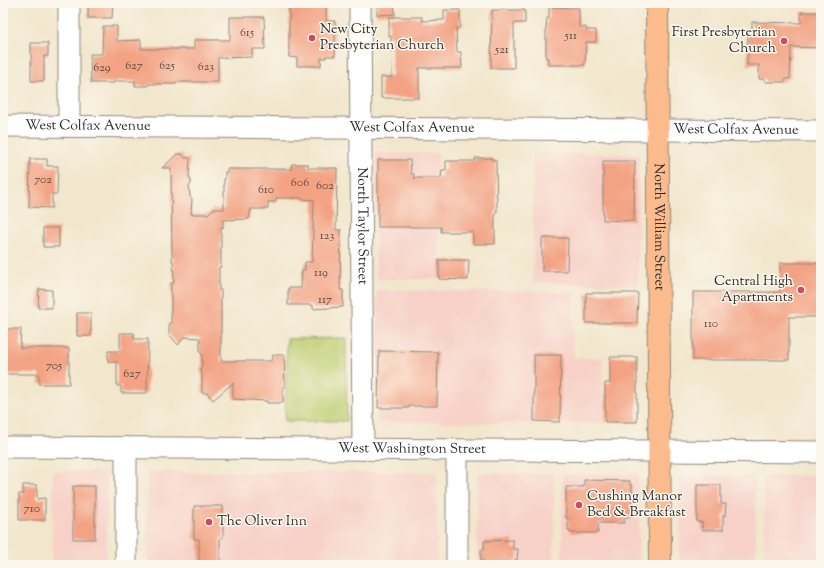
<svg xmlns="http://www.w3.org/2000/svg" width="824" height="568" font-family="'Sorts Mill Goudy',serif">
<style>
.built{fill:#f7d1c7}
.green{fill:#bdce71;stroke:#747c4e}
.building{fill:#f3a283}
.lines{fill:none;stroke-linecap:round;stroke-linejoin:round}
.minor-casing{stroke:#8e887c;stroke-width:23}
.major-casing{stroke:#8e887c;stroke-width:24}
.minor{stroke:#fff;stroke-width:21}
.major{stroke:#fbbb8c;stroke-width:22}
.poi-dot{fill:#d1495b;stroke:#fbf7ec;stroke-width:1.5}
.labels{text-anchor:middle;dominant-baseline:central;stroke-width:3;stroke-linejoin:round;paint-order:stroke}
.number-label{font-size:12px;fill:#5d4941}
.poi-label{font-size:14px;fill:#2b2b2b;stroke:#fbf7ec;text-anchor:start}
.street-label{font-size:14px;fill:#2b2b2b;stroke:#fbf7ec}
</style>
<rect width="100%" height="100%" fill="#fbf7ec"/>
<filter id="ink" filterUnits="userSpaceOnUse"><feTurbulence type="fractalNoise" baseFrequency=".025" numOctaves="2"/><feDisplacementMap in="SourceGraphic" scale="8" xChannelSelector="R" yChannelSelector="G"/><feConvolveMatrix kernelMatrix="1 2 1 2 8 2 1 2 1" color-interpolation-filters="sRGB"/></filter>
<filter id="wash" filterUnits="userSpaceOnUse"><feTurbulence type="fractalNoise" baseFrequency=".012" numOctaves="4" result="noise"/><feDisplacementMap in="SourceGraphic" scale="16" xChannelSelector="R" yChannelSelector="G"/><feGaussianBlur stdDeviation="0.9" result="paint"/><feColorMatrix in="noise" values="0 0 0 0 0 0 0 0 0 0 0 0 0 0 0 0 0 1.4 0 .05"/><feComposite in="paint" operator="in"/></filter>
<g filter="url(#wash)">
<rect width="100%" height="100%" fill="#f2e6cc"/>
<path class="built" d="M376,153H438L439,279H376Z
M533,153L639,154L638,285L533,283Z
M377,290L573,292L574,358H603V423L377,422Z
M53,471L107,472V565H52Z
M147,472H437V565H147Z
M478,473L554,474V565H477Z
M562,474H638L639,565H562Z
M680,475L755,476L756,565H679Z
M764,475L821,476V565H764Z"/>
<path class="green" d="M346,338L347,421H285L287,339Z"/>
<g id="blocks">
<path class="building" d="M88,3H113L112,18H88Z
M289,3H326V21H335V56H326V58H321V66H297V58L289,57Z
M377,3H394L395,14L377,15Z
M549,7L579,8V27H586V30H596V42H586L585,65H548V58H546V27L547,18H549Z
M444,10H460V28H456L457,52H461L462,68H419V98H381V77H392L391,36H389V17H422V21L444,20Z
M492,10H525V23H514V68H491Z
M801,12H821V48L791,47L790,79H785V82H765V79H759V65H747L748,35H752V22L801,23Z
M230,17H264L265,49H252V57L218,58V82H176V84H148V86H135V81H114V83H91L90,54H102L103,26H117V41L141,40V49H194V40H230Z
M31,43H48V56H44V81H31Z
M177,154H182L185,158H190L189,178L191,180V184L189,186L190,197L192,199L191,214H208L213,209H224V179H225V172H227V169H291L292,164H308V168H337L336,230H341L340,290H343V307L313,309V305H288V288H301L302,270H305V262H312L314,200L301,199V198H276V202H268V209H251L249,219L223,220V228L221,227V267H219V290H221V361H271L273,355H284L285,387H283V403H267V401L233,399V383L213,400L207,393H202V374L200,371L202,365V354L200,352V338L184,337L178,345L169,334V323L171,324V283H174L173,261H172L171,168H162Z
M475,158H492V160H496L497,212H495V244H473V232H441V227H378V160H410L411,174H414V178H441L442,170H446V161H475Z
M30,159H47V166H58L57,194H52V208L29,207Z
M603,161H635L634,221L603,220Z
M43,228H59V247H43Z
M542,238H568L567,271H542Z
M439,260H469L468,280L439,279Z
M780,263H821V317H789V360H693V292H780Z
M39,289L52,290V308H38Z
M586,293H638L637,323H586Z
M77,313H91V336H77Z
M3,329H21L20,348H69V384H39V374H3Z
M120,333H134V339H148L147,393H121V386H117V362H108V351H120Z
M379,351L438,352L437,406H409V408H378Z
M534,355H561L560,422L534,421Z
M610,357H637V422H605V383H610Z
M584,480L630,481V485H632V517H624V523H598V533H570V530H568V518H566V487H584Z
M23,485H37V499L45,498V520H19V494H23Z
M697,485H721V504H726L725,516L723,515V530H702V522H697Z
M73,486H95V539H73Z
M194,506H223V537L220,538V562H199V539H194Z
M513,540V549H518L517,560H514V565H484V561H481V550H484V541Z"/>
</g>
</g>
<g filter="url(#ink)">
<use href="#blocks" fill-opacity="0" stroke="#8e887c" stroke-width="1"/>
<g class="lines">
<g class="minor-casing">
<g id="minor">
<path id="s1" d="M360,3L363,449"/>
<path id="s2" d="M3,126L821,131"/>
<path d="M69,126V3"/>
<path id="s3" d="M3,447L821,452"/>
<path d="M126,448V565"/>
<path d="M457,450V565"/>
</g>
</g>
<g class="major-casing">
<g id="major">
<path id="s4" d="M657,3L660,565"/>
</g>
</g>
<use href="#minor" class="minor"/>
<use href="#major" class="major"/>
</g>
</g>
<g class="poi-dot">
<circle cx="312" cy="38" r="4"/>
<circle cx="784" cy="41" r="4"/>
<circle cx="801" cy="290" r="4"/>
<circle cx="579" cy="505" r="4"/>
<circle cx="209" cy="522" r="4"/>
</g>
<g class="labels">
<g class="number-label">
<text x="247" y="33">615</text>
<text x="571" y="36">511</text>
<text x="502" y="50">521</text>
<text x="134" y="66">627</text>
<text x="167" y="66">625</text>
<text x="206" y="67">623</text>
<text x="102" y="68">629</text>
<text x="43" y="180">702</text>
<text x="300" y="183">606</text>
<text x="325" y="186">602</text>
<text x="266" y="190">610</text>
<text x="327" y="236">123</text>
<text x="321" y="273">119</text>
<text x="325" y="300">117</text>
<text x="711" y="324">110</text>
<text x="54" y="366">705</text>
<text x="132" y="374">627</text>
<text x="32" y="509">710</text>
</g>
<g class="poi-label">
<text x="320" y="30">New City<tspan x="320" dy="16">Presbyterian Church</tspan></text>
<text x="776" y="33" text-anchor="end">First Presbyterian<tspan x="776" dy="16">Church</tspan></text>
<text x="793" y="282" text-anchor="end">Central High<tspan x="793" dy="16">Apartments</tspan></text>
<text x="587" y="497">Cushing Manor<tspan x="587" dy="16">Bed &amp; Breakfast</tspan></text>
<text x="217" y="522">The Oliver Inn</text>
</g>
<g class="street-label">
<text stroke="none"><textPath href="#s2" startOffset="85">West Colfax Avenue</textPath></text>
<text stroke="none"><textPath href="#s2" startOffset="409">West Colfax Avenue</textPath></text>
<text stroke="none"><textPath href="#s2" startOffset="733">West Colfax Avenue</textPath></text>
<text stroke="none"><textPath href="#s1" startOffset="223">North Taylor Street</textPath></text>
<text stroke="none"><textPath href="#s4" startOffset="224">North William Street</textPath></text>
<text stroke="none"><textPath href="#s3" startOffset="409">West Washington Street</textPath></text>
</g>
</g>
<rect width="824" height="568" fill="none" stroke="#fbf7ec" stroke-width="16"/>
</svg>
